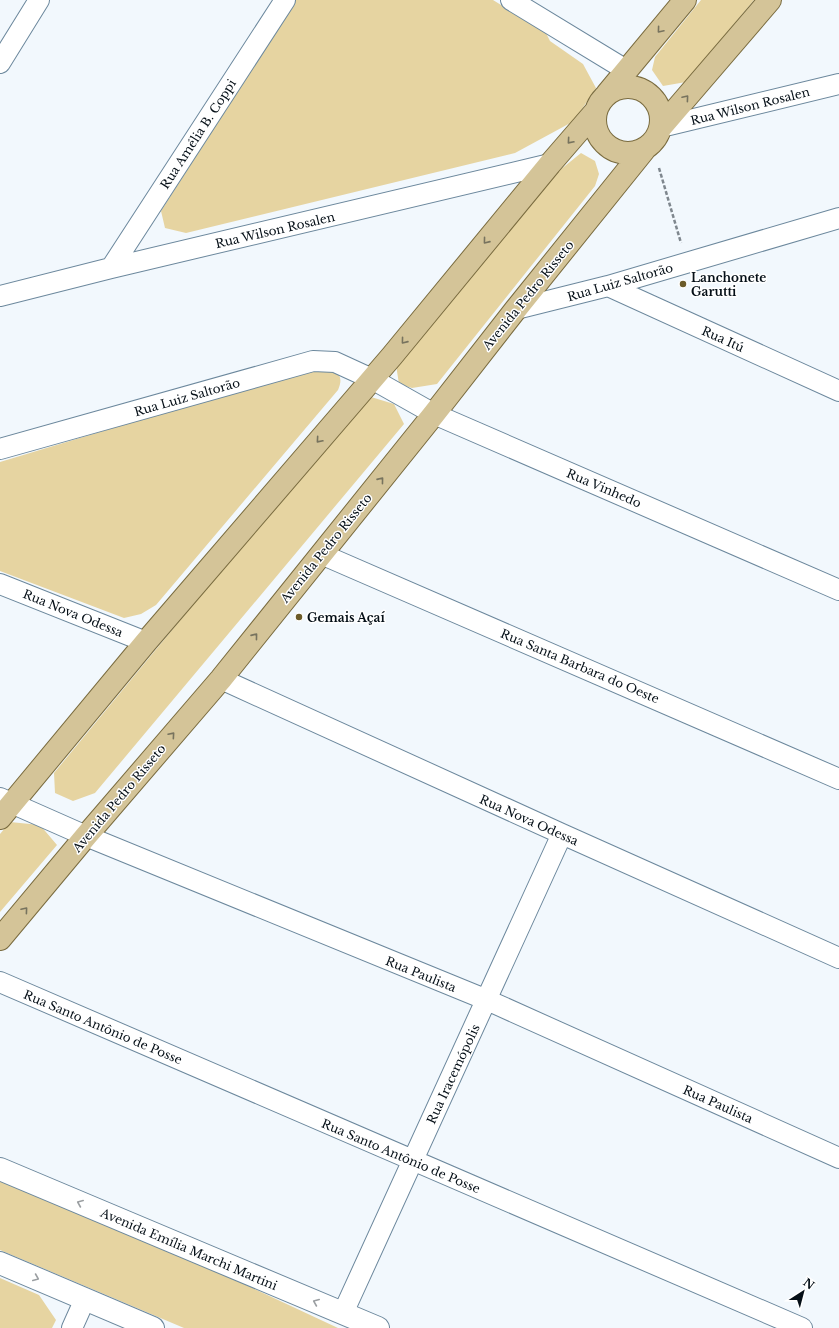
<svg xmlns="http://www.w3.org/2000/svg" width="839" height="1328" font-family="'Libre Baskerville',serif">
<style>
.green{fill:#e6d4a1}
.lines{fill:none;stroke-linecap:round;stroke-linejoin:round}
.minor-casing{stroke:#6c889d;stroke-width:22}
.tertiary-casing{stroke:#6c889d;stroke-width:24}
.primary-casing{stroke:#796b3f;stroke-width:24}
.path{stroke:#7f878e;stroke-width:2.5;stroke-dasharray:4 2;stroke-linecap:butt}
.minor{stroke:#fff;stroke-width:20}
.tertiary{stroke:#fff;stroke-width:22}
.primary{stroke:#d4c498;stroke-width:22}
.oneway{stroke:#77735e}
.oneway2{stroke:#9b9fa2}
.poi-dot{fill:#6c5b29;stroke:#fff;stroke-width:1.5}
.labels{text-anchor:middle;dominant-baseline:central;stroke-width:3;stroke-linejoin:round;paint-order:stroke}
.street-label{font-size:12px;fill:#050f17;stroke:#fff}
.poi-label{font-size:12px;font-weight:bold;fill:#050f17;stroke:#fff;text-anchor:start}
</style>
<rect width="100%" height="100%" fill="#f2f8fd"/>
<path class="green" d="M295,0H493L546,33L550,41L583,64L596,88L574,121L515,153L186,233L165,228L161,211Z
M701,0H754L686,82L663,86L652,70L655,57Z
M581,153L595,161L599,174L595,186L437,384L412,388L399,384L396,365L560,170Z
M323,365C336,371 345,374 338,390L156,605L141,614L124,618L0,571V462Z
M371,397L394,404L404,424L95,793L73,801L55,793L54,773L234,555Z
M10,822L40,825L57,845L0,912V834Z
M0,1181L197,1262L338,1328H184L0,1250Z
M0,1278L39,1295L56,1320L52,1328H0Z"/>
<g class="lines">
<g class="minor-casing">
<path id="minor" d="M511,0L626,70
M0,63L39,0
M661,127L839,84
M111,268L285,0
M608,286L839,391
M0,296L111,268L550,164
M516,309L608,286L839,218
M0,449L313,361L335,362L372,379L434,414L839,590
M321,554L839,779
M0,584L146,642
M221,679L562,834L839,958
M0,798L86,836L487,1000L839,1158
M0,982L802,1328
M343,1313L562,834
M72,1328L85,1299"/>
</g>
<g class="tertiary-casing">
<path id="tertiary" d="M0,1169L378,1328
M0,1263L153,1328"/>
</g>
<g class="primary-casing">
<path id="primary" d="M595 120a33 33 0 1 1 66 0a33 33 0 1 1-66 0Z
M607,94L685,0
M661,127L770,0
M0,818L146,642L392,356L550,164L595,112
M0,939L86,836L221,679L434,414L516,309L644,150"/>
</g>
<path class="path" d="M659,168L681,243"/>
<use href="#minor" class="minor"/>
<use href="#tertiary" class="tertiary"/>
<use href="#primary" class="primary"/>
</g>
<defs><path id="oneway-chevron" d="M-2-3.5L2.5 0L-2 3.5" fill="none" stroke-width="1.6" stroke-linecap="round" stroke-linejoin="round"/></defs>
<g class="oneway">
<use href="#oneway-chevron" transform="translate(660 30) rotate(130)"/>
<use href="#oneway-chevron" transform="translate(686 98) rotate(-50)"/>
<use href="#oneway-chevron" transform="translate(570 141) rotate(131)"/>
<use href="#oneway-chevron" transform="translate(486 241) rotate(129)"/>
<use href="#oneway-chevron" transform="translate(404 341) rotate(129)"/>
<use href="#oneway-chevron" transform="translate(319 440) rotate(131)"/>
<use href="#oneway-chevron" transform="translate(381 480) rotate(-51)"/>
<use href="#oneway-chevron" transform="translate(255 636) rotate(-51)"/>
<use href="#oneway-chevron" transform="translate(172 735) rotate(-49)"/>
<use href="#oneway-chevron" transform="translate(25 910) rotate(-50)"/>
</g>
<g class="oneway2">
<use href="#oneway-chevron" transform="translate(80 1203) rotate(-157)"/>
<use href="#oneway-chevron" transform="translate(36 1278) rotate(23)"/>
<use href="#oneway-chevron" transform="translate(316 1302) rotate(-157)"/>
</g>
<g class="poi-dot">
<circle cx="683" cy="284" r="4"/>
<circle cx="299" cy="617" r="4"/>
</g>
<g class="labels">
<g class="street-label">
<text transform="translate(750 106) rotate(-14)">Rua Wilson Rosalen</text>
<text transform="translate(198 134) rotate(-57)">Rua Amélia B. Coppi</text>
<text transform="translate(275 230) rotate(-13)">Rua Wilson Rosalen</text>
<text transform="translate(620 282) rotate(-16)">Rua Luiz Saltorão</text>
<text transform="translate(528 295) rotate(-51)">Avenida Pedro Risseto</text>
<text transform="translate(723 339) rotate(24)">Rua Itú</text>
<text transform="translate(187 397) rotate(-16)">Rua Luiz Saltorão</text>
<text transform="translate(604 488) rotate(23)">Rua Vinhedo</text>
<text transform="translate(326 548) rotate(-51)">Avenida Pedro Risseto</text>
<text transform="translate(73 613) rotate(22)">Rua Nova Odessa</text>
<text transform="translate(580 666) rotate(23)">Rua Santa Barbara do Oeste</text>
<text transform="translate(119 798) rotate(-50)">Avenida Pedro Risseto</text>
<text transform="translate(529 820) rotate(24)">Rua Nova Odessa</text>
<text transform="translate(421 974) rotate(22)">Rua Paulista</text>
<text transform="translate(103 1027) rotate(23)">Rua Santo Antônio de Posse</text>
<text transform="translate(453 1074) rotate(-65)">Rua Iracemópolis</text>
<text transform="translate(718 1104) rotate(24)">Rua Paulista</text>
<text transform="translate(401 1156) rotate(23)">Rua Santo Antônio de Posse</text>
<text transform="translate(189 1249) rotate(23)">Avenida Emília Marchi Martini</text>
</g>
<g class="poi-label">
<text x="691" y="277">Lanchonete<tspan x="691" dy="14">Garutti</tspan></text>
<text x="307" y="617">Gemais Açaí</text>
</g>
</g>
<g transform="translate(803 1292) rotate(36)" stroke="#ffffff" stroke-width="3" paint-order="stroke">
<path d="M0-3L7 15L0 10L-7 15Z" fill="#050f17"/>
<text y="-6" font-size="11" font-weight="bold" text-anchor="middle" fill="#050f17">N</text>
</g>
</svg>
